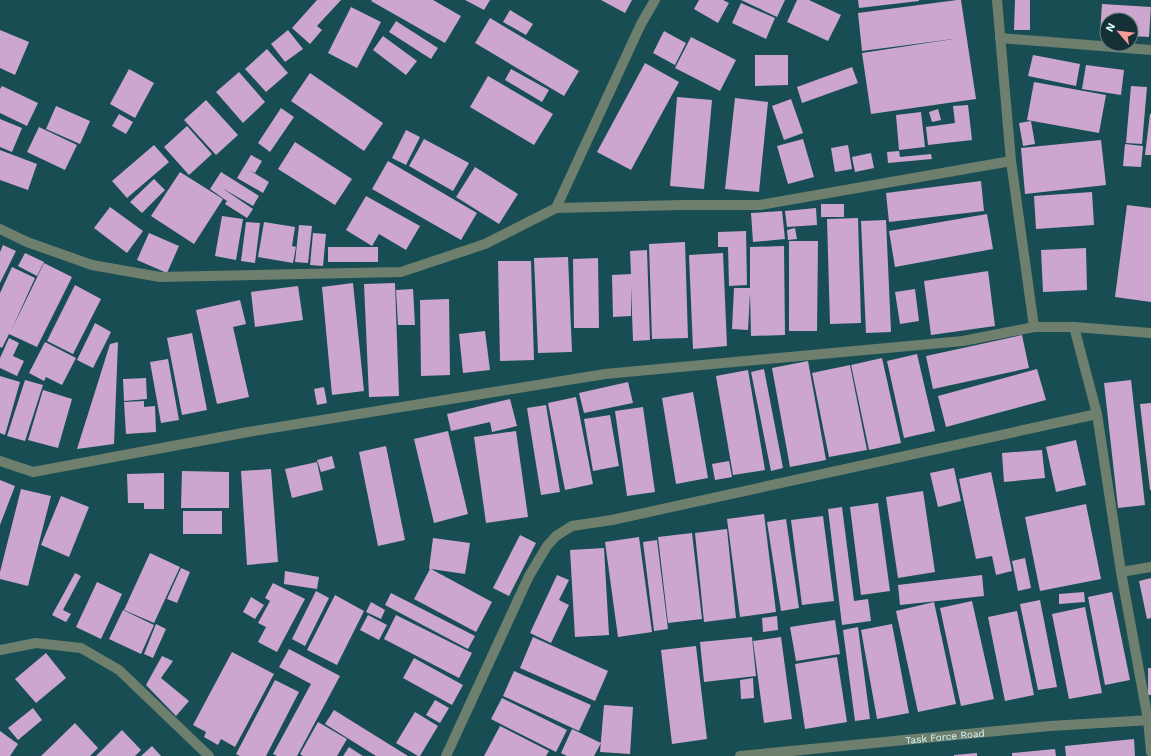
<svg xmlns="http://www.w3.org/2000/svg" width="1151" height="756" font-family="'Work Sans',sans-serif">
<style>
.building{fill:#cca6ce}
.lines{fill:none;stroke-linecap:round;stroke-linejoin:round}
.minor{stroke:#6e7f6e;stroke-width:10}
.labels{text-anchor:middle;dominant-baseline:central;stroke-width:4;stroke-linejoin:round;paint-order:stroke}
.street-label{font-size:10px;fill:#d7f8fc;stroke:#143034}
</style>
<rect width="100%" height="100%" fill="#184e53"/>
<path class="building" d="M317,0H341L317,26L322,30L310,44L292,28Z
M372,0H433L461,16L445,43L371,1Z
M465,0H490L484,10Z
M601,0H632L625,13Z
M699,0H723L729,3L718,23L694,9Z
M741,0H785L777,17Z
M797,0H809L841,15L828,41L787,22Z
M858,0H919V1L859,8Z
M957,0H961L976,99L871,114L862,53L953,39L862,51L858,13Z
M1015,0H1030V30H1014Z
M741,3L775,18L766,39L732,23Z
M1102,4L1151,7L1149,37L1131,36V20H1107V34H1100Z
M351,7L381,22L357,68L328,53Z
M510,10L533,24L526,35L503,22Z
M490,18L579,71L564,96L475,43Z
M396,21L438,48L431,59L389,32Z
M0,30L29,42L15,75L0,68Z
M288,30L303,49L285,62L271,44Z
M664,31L686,43L675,65L653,53Z
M383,36L417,61L406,75L373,50Z
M691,37L736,60L720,91L675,68Z
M267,49L288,73L266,92L245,69Z
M755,55H788V85L755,86Z
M1033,55L1080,64L1076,86L1028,76Z
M645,63L679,82L631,170L597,152Z
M1086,65L1124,70L1121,95L1082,89Z
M852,67L858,83L802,103L797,87Z
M129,69L154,83L135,118L110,104Z
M511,69L549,90L542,102L505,80Z
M239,72L265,102L243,123L216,92Z
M310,73L383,123L364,151L291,101Z
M488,76L553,114L534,145L470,107Z
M1034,82L1106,95L1099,133L1027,120Z
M2,86L38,103L27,126L0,113V89Z
M1131,86L1147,87L1142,144L1126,143Z
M677,97L712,100L704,189L670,186Z
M735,98L768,102L759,192L725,189Z
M791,99L803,133L784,140L772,106Z
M206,100L238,135L216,155L184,120Z
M968,105L972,140L928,145L926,127L955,123L953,106Z
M56,106L90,121L80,144L46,129Z
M281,108L294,117L270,152L258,143Z
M938,109L941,120L932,122L929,112Z
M921,112L925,147L899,150L896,115Z
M119,114L133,122L126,134L112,126Z
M1150,114H1151V155H1145Z
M0,119L22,128L12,152L0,147Z
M1031,121L1035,144L1023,146L1019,123Z
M187,126L212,154L189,175L164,147Z
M39,127L77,145L65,170L27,152Z
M406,130L420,137L406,165L392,158Z
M424,139L469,163L453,191L409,166Z
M803,139L814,177L788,184L777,146Z
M1101,140L1106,185L1025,194L1021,148Z
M295,142L352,179L335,205L278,169Z
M1125,144L1143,146L1141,167L1123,166Z
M154,145L169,162L127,198L112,181Z
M848,145L852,169L835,172L831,148Z
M0,150L37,164L28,190L0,180Z
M899,151L900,157L931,154L932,159L888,163L887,152Z
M871,153L874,168L855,172L852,157Z
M251,155L262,161L255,173L249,170L269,182L263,193L237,178Z
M388,161L477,213L461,240L372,189Z
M475,167L518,194L499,224L456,197Z
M180,172L223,199L194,244L151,216Z
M221,172L259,196L253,206L222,188L253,209L247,218L225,204L227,201L210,189Z
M154,179L165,190L142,213L130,202Z
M981,181L984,211L889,222L886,193Z
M1092,192L1094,225L1036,229L1034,196Z
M366,196L420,226L406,250L379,234L372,246L346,230Z
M821,204H844V217H821Z
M1127,205L1151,208V302L1115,297Z
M110,207L143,231L127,253L94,228Z
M816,208L817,225L787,227L785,211Z
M782,211L785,239L753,242L751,213Z
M987,214L993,249L895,267L889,231Z
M222,216L243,219L236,260L215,256Z
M858,218L861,323L830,324L827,219Z
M886,220L891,332L866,333L861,221Z
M246,222L260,223L255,263L241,261Z
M264,222L295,227L292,246L296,247L293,263L258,257Z
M299,225L312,226L308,263L295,262Z
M795,228L797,239L788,240L787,230Z
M746,231L747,285L729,286L728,247H718V232Z
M149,233L179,246L167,273L137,260Z
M313,233L326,234L323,266L310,265Z
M789,241H818L817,331H789Z
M685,242L688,338L652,339L649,244Z
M3,245L16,251L0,283V252Z
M784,246L785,335L751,336L750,293L748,330L732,329L734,288H750V247Z
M328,247H378V262H328Z
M1086,248L1087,290L1043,292L1041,250Z
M647,250L650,340L633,341L631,286V316L613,317L612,275L631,274L630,251Z
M25,253L44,262L37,276L18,266Z
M723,253L727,346L693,349L689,255Z
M568,257L572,352L538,353L534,258Z
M598,258L599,328H574L573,259Z
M498,261H531L534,360L500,361Z
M44,263L72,277L37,347L9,334L2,348L0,347V293L12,267L35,278L11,331Z
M988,271L995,326L931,335L924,281Z
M353,283L364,391L332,395L322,287Z
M395,283L399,396L369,397L364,284Z
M75,285L101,299L73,354L47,341Z
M298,286L303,320L255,327L251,292Z
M413,289L415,325H398L396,290Z
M915,289L919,321L900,324L895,292Z
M449,299L450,375L421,376L420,300Z
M240,300L246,324L233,327L249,397L217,404L196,310Z
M95,323L111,332L93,368L77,360Z
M485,331L490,370L463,373L459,334Z
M192,333L207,410L182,415L167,338Z
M1022,335L1029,368L933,389L926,356Z
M9,338L19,343L13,356L24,361L17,376L0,368V358Z
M45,342L76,358L62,385L46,377L44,381L29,373Z
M118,342L114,444L77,449L110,344Z
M917,354L935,431L904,438L887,361Z
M882,358L901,443L869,450L851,365Z
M168,359L179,420L161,423L150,362Z
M808,361L826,460L790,467L772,368Z
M850,365L867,450L829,457L812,373Z
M764,369L783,468L771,471L751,372Z
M1037,369L1046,400L946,427L938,396Z
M748,370L765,470L733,475L716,376Z
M0,376L20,382L5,435L0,433Z
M146,378L147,399L124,401L123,379Z
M25,380L43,385L25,441L7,436Z
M1131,380L1145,505L1118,508L1104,383Z
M628,382L633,403L584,413L579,393Z
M324,387L327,403L317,405L314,389Z
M43,390L72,399L58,448L28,440Z
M693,392L708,478L676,484L662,398Z
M576,397L593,484L565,490L548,403Z
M510,399L517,426L492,432L490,422L451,431L447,414Z
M144,401V407L155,406L156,432L126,434L124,402Z
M1151,403V490H1150L1140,404Z
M546,405L560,492L541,495L527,408Z
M643,407L655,492L627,496L615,411Z
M610,415L619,466L593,471L584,419Z
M448,431L468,514L434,523L414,439Z
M516,431L528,517L486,523L474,437Z
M1076,440L1086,485L1056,492L1046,447Z
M386,446L405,540L378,546L359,452Z
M1042,450L1045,478L1004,482L1002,453Z
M332,456L335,468L321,472L317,460Z
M729,461L732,477L715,480L712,464Z
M317,462L323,490L292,498L285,469Z
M954,468L961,501L938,507L930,473Z
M271,469L278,562L247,565L241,471Z
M182,471L229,472V508H181Z
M991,472L1012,571L996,575L992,556L976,559L959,479Z
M164,473V509H144V503H128L127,474Z
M0,480L15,486L0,525Z
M21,489L51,496L28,586L0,579V572Z
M923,491L935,572L898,578L886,497Z
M61,496L89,507L69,557L41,545Z
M878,503L890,591L861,595L850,507Z
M1086,504L1101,579L1040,591L1025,517Z
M842,507L854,601L868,599L871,621L842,625L828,509Z
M183,511H222V534H183Z
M764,514L776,612L740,617L727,519Z
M823,516L834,601L802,605L791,520Z
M786,519L799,608L781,611L767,522Z
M727,529L736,618L704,622L695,533Z
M692,533L702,619L668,623L658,537Z
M520,535L536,543L509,596L493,588Z
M639,537L652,632L618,637L605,542Z
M433,538L470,543L465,574L431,569L492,602L476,632L414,599L430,569H429Z
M657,540L668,629L654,631L643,542Z
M604,548L609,635L575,637L570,550Z
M150,553L180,567L154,623L124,610Z
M1025,558L1031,588L1018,591L1012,561Z
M181,568L190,572L177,603L167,599Z
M285,571L319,577L317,589L284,584Z
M75,573L81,576L63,610L71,614L66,622L52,615Z
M557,575L569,580L559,600L569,605L551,643L530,633Z
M982,575L984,596L900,605L898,585Z
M1151,578V618L1147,619L1139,581Z
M97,582L122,594L101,639L76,627Z
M273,583L305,599L277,652L258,642L266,627L258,623L270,601L265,598Z
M316,591L329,598L305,646L292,639Z
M1084,592L1085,602L1059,604V594Z
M1112,592L1130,680L1105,685L1088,597Z
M391,593L475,636L468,649L385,605Z
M335,595L364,611L337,665L307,650Z
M251,597L264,605L255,619L243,612Z
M1040,600L1057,687L1038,690L1020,604Z
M972,601L994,699L961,706L940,608Z
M371,602L385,610L381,619L366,612Z
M934,602L956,704L918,712L896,611Z
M1085,607L1102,693L1069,699L1052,614Z
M123,610L154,625L141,654L109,639Z
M1017,611L1034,695L1005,701L988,617Z
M368,615L387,625L379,640L360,630Z
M396,615L472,653L459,678L384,639Z
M777,616L778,630L763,632L762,618Z
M835,620L840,654L796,661L790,627Z
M156,624L166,629L153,658L144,654Z
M892,624L909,713L877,719L861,630Z
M858,627L870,719L855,721L843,630Z
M533,637L608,671L595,701L520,668Z
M752,637L756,676L704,682L700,642Z
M781,637L792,719L764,723L753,641Z
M696,646L707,739L672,744L661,650Z
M289,649L340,676L297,756H277L273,754L311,684L279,667Z
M232,652L274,674L235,747L221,739L218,745L204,737L206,732L193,725Z
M46,653L66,678L36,703L15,679Z
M162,656L173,661L161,678L189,701L176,716L146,685Z
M837,657L847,722L805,729L795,664Z
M414,658L463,685L452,705L403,678Z
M1148,668H1151V695H1148Z
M514,671L591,705L579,731L503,696Z
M753,678L754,698L741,699L740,680Z
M275,680L299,692L266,756H240L236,754Z
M502,698L567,730L556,752L491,719Z
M435,700L449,708L440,723L426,715Z
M604,705L633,707L630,754L600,752Z
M33,708L42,720L18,740L8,728Z
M334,710L408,756H376L325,724Z
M415,712L438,726L420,756H418L396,743Z
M318,722L347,739L337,756H303L300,754Z
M75,723L98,748L90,756H41Z
M500,726L549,751L546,756H484Z
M572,729L601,743L594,756H567L561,753Z
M122,730L141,750L135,756H96Z
M0,731L18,744L10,756H0Z
M1134,739L1135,756H1066L1065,746Z
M152,746L161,756H141Z
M349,747L363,756H343Z
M1055,749L1056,756H1012V753Z
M977,753V756H954V755Z"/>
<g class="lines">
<g class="minor">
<path d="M997,0L1011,161L1034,327"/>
<path d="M1000,38L1151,50"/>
<path d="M556,208L641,24L655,0"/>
<path d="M0,229L27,242L92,265L160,277L401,272L485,244L556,208L682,205H760L1011,161"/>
<path d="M1074,327L1097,414L1121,572L1148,720L1151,752"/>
<path d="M0,461L33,472L248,432L605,374L963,341L1034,327H1074L1151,333"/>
<path d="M1121,572L1151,567"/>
<path d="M0,650L36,643L81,648L119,670L209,756"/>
<path d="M446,756L529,576L547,546L556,536L572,526L612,520L1097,414"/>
<path id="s1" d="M740,756L1050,726L1151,720"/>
</g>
</g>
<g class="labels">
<g class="street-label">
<text stroke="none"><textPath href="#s1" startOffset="206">Task Force Road</textPath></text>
</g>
</g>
<g transform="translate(1119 32) rotate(298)"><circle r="19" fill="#143034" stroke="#628084"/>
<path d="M0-3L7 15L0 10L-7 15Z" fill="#f59c94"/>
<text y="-6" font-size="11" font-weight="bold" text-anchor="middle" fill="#d7f8fc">N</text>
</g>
</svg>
